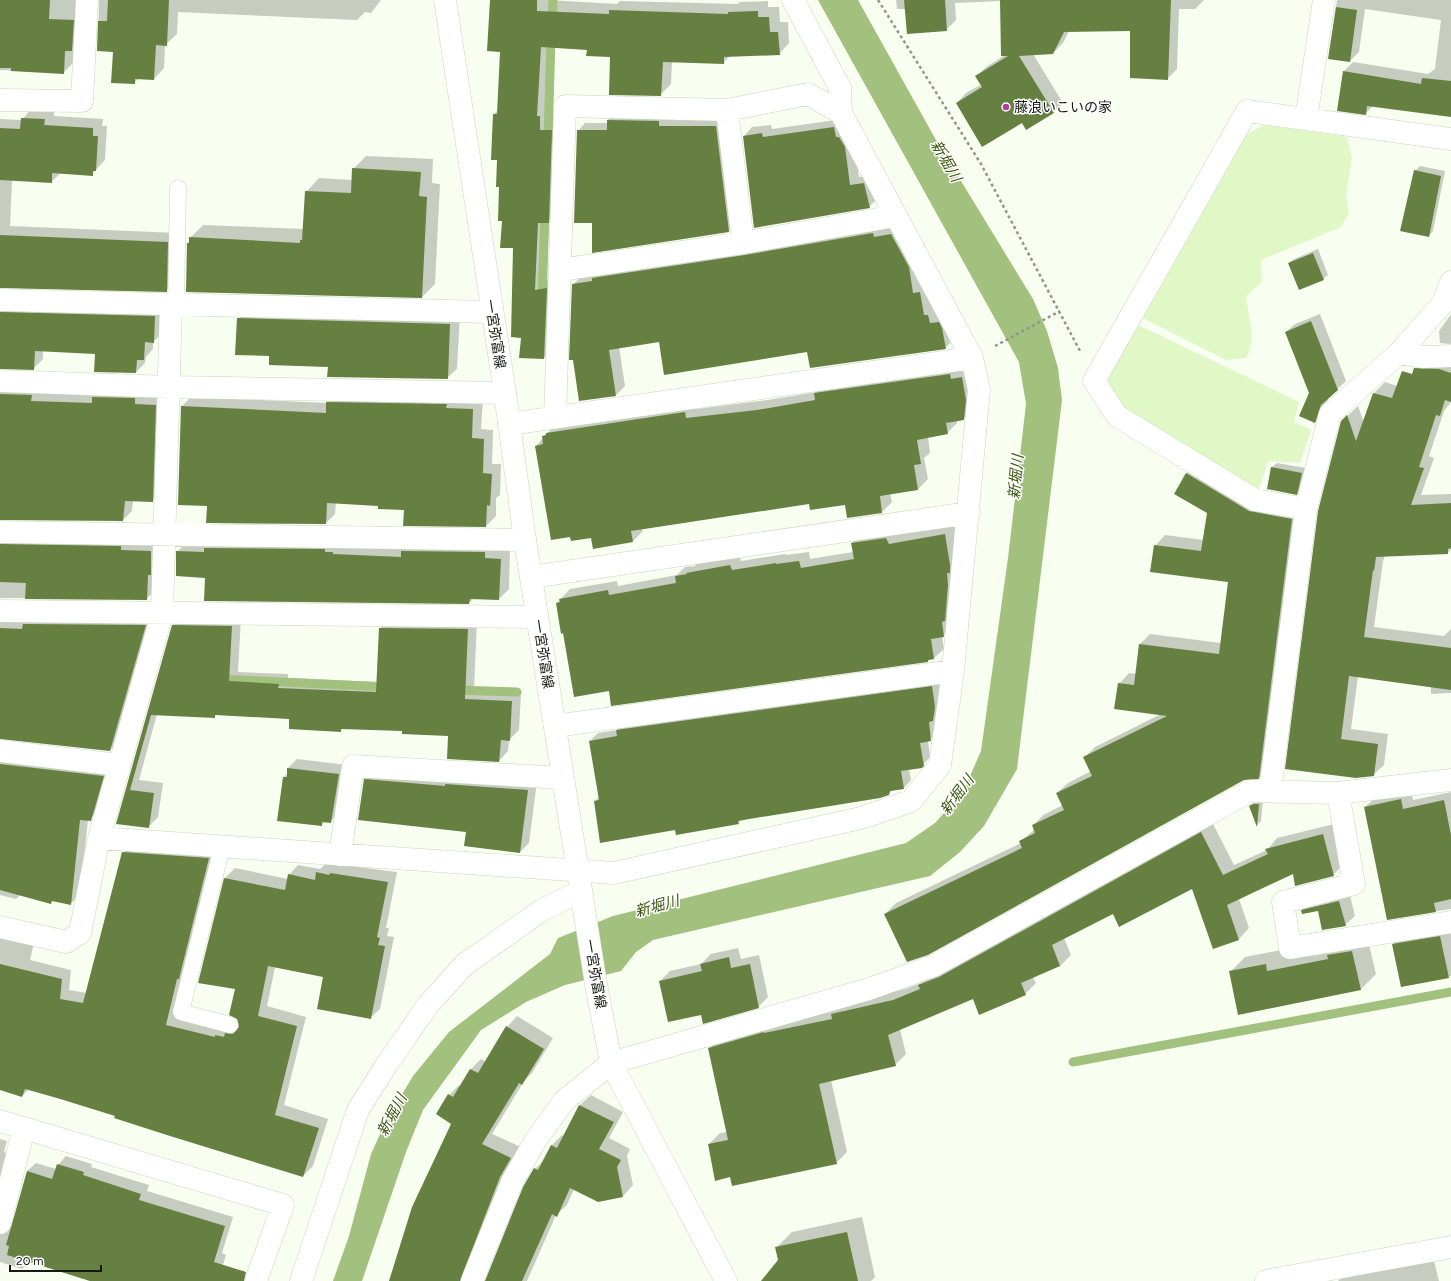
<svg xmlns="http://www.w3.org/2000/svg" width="1451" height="1281" font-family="Figtree,'Noto Sans JP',sans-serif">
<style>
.green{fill:#e0f8c6}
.water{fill:#a2c07e}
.shadow{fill:#0003}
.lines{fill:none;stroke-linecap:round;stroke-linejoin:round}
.stream{stroke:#a2c07e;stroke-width:9}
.building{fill:#658041}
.lane-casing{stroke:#cad5bf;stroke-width:17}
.street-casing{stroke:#cad5bf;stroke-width:23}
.secondary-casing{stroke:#cad5bf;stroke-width:23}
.path{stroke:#91968b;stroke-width:2.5;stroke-dasharray:3 3;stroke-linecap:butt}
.lane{stroke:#fff;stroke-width:16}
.street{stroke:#fff;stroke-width:22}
.secondary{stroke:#fff;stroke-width:22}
.poi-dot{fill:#b23e96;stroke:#fff;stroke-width:1.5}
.labels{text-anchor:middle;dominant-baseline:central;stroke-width:3;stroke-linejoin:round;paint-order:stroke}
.poi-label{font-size:14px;fill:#151911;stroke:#fff;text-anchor:start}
.street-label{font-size:14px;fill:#151911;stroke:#fff}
.water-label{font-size:15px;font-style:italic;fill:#3b560e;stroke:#fff}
</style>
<rect width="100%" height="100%" fill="#f8fff1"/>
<path class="green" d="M1264,125L1347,137L1352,158L1346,195L1349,214L1341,227L1261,260L1262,282L1246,296C1248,318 1258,338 1246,358L1226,360L1143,318L1247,134Z
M1136,324L1299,402L1294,422L1311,430L1300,463L1268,461L1257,495L1124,416L1109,387L1107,374Z"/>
<path class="water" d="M818,0H858L936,140L1033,299L1047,331L1058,368L1062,400L1017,769L984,826L960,852L930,876L653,940L636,952L621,971L565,985L526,1002L481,1030L423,1110L406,1152L362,1281H333L349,1236L371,1154L386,1121L413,1076L449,1032L550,954L558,938L613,916L906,843L935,823L963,792L981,751L1008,558L1026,404L1019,362Z"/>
<path class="shadow" d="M0,0H84L74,62L63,73L0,70Z
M99,0H381L371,13L365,12L357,20L178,12L177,34L165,45L164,68L154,79L139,78L134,83L114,51L98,50Z
M491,0H547L617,4L620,1L737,4L740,2L768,1V7H779L780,22H788L789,43L779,54L730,56L723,63L672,61L671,84L660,95L611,56L588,49L550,46L547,106H550L549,120H562L559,212L547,222L545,280L557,278L554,348L544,358L522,337L515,247L503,220L494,114L498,110L501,51Z
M896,0H1204L1195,9H1179L1177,69L1167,79L1131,30L1069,31L1063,43L1053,53L1033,54L1063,103L1053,112L1022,121L957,103L966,93L982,84L977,76L986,67L1005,55L1001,1L955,3L956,20L946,30L906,9H897Z
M1337,0H1451V116L1373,106L1365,114L1344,71L1353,62L1428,74L1435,69L1441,20L1365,9L1359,52L1350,61L1329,58Z
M31,109L54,110V116L103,119L102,126H107L105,160L92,174L61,173L51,182L12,180L10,226L177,233L176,281L166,291L0,287V119L22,120Z
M616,112L724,119L736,224L729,231L593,222L578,131L585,123H608V120Z
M843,119L853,138L859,177L873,175L878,198L869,207L744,136L752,127L771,125L772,129Z
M366,156L433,159L432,183L440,184L435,284L422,297L188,243L190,238L203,225L304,229L306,192L319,178L352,180L353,169Z
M1420,166L1445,171L1433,231L1429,236L1415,171Z
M901,225L954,339L945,348L808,351L660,341L619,347L625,386L616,395L573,285L582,275Z
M1318,249L1328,275L1323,279L1289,263L1294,259Z
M0,298L164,307L163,332L153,342V349L146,357L145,363L136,372L96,353L43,350V359L33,369H0Z
M248,309L460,314L457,369L447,378L329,366L270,355L238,319Z
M1320,314L1346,381L1329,397L1323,413L1315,422L1310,393L1286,332L1295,324Z
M1451,314V344L1440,343L1439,331Z
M1431,359L1451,360V402L1444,411L1429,456L1434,458L1421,495L1451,494V549L1448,553L1385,556L1383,561L1374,627L1444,636L1451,629V693L1431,694V686L1358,676L1351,729L1388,734L1384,765L1373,775L1287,768L1342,421L1358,406L1364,423L1375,392L1385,382L1406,389Z
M971,367L973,409L963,419L957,420V423L947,433L928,437L930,453L924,458L928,479L918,489L890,493L892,502L882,512L848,517L845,503L810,502L642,529L643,531L633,541L592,537L536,446L553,427L695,402L696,409L768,400L817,392L825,383Z
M0,379L165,396L162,492L152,501L133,500L132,511L123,520L0,518Z
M337,393L483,399L481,429L493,430L492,464H501L500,495L496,498V516L486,526L405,509L379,505L336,502L335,514L326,523L208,505L182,406L191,397L327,403Z
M1198,463L1302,509L1269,767L1259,778L1244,779L885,914L896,903L1021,843L1020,842L1035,829L1033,826L1043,815L1063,805L1057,793L1068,783L1091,771L1085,757L1095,747L1161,714L1119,684L1129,673L1137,674L1140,644L1150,634L1221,643L1229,581L1155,546L1165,535L1204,540L1208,512L1175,494L1187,473Z
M1277,463L1306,468L1301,489L1296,494L1272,467Z
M955,525L959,555L953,626L942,636L944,649L934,658L928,661L609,690L564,632L557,603L570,589L617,581L618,586L677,575L685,567L695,566L697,563L740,556L741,561L785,554L786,555L809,552L810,559L853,552L852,543L862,534Z
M0,530L160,542L156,590L146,599L0,598Z
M187,542L510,549L509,589L499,599L474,598L469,603L206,577L177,552Z
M0,609L155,616L120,741L110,750L0,738Z
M182,616L241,617L238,672L288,674V678L377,682L380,628L390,619L477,620L474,690L521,692L519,730L509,740L508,751L499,761L449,735L403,730L343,728L340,731L290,718L217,714L214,717L157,714L139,780L163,783L158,817L148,827L117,823L173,626Z
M939,680L942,699L938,733L928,741L930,757L921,767L909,769L911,780L904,788L893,789L888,795L742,819L738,823L676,829L595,801L600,796L590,741L598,733L617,730L624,723Z
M0,749L112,766L100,810L88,820L80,895L70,904L53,900L51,902L20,895L16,899L0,895Z
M297,759L347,765L339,813L330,822L325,821L322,825L284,777L288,773V768Z
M374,770L537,781L529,843L520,852L467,832L365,780Z
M1411,790L1413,800L1451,792V909L1388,918L1365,807L1375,798Z
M1263,799L1261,821L1257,825L1250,806L1255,801Z
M1212,822L1234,865L1267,850L1277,838L1334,824L1344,864L1333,875L1293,873L1239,899L1249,928L1239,939L1214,948L1192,888L1113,913L1064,938L1071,955L1060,966L1033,977L1036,983L1025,994L973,998L900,1029L906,1054L895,1065L831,1080L847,1152L836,1163L730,1176L709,1144L720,1133L727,1132L709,1049L720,1038L843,1003L905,989L921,983L930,974Z
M133,843L218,849L175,1015L235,1024L240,1025L236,988L199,982L225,878L235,868L288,879L289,875L298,865L320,869L327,863L397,872L386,928H389L387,936L394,937L380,1009L370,1018L325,977L275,967L267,1006L306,1017L284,1105L328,1119L313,1166L303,1176L116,1115L29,1089L22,1096L0,1089V935L34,943L30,960L71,970L69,990L87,993L123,853Z
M1349,891L1355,916L1345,925L1319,910L1302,911L1312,901Z
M1451,927V976L1402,986L1393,944L1403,935Z
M1367,936L1376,974L1361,989L1230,972L1245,957L1281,950L1282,957L1338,946Z
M738,948L741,959L759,955L768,997L758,1007L701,1014L660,981L670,971L701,964L711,954Z
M517,1016L553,1038L532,1073L524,1081L492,1134L521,1147L476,1281H389L452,1123L449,1095L459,1085L461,1086L471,1069L481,1059L486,1062L507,1027Z
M591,1095L623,1112L609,1138L630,1149L627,1156L633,1185L623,1196L598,1201L574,1189L567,1205L556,1215L527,1281H487L535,1169L544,1160L552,1145L562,1135L564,1136L580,1105Z
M0,1139L7,1141L4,1152L10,1155L0,1200Z
M66,1156L92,1164L91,1167L149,1185L147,1191L233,1217L222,1253L226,1255L218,1281H90L30,1261L22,1269L0,1262V1223L6,1227H13L27,1171L36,1163L56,1169L58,1165Z
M862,1217L875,1277L871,1281H773L779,1260L777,1247L792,1232Z
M1432,1253L1439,1281H1338L1351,1268Z"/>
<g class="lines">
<path class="stream" d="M552,23L553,0
M548,141L551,36
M542,301L545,212
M218,679L388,687
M454,690L517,692
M1073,1062L1451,992"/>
</g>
<path class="building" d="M0,0H50L49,19L74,20L72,51H65L64,74L11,71V68H0Z
M108,0H169L167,46L156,45L154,80L135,79V84L111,83L113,52L97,51L98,21H107Z
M490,0H537V11L609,14V10L728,14V12L758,11V17H769L770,32H778L780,55L724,57V64L663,62L661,96L609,95L610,57L586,56L587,50L541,47L537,116H540V130H552L549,223H538L535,290L547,288L544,359L519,358L521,338L511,337L513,248H500L502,221H498L499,187H496L497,160H491L493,114H497L500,52L487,51Z
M904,0H945L947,31L907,34Z
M1000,0H1171L1168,80L1130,78V31L1064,32L1053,54L1019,56L1054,113L1026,130L1022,123L982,147L956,103L982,87L975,76L1008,56H1001Z
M1336,7L1357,10L1350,62L1328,59Z
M1343,71L1421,84L1422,78L1451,81V117L1367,106L1366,115L1337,111Z
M21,118L45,119L44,125L93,128V136H98L96,171H93V176L52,173V183L0,180V128L20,129Z
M607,120L659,121V126H716L729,232L592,253V223H574L577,130H607Z
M834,127L836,137H839L845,147L850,185L864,183L870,208L754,228L743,136L762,133L763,137Z
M352,168L421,172L419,196L427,197L422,298L186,292L187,243H189V237L300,243V240H302L305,191L351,193Z
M1414,170L1441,176L1429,237L1400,231Z
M873,233L874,237L891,234L909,267L913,293L920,292L924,315H928L930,323L939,322L942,328L946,349L810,368L807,352L664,375L659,342L609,350L616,396L579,401L573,360H569L572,284L592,281V278L745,255Z
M0,235L168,242L167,292L0,288Z
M1313,253L1324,280L1299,290L1288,263Z
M0,312L155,316L154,343L145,342L144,360H137L136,373L94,372L95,354L35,351L34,370L0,369Z
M237,318L450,324L448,379L327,377L328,367L269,365V356L235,355Z
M1311,321L1338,390L1321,405L1315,423L1299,416L1309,393L1285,332Z
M1414,368L1439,369L1451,373V402L1445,400L1440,416L1436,415L1419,467L1424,468L1411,505L1451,503V548L1448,549V554L1376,557L1374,571L1373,570L1364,637L1451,648V690L1349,676L1341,739L1378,744L1374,776L1356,778L1285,769L1318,511L1341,421L1347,415L1356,441L1373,393L1392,398L1402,371L1412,374Z
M950,374L951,379L962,377L966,400L964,420L946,423L948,434L917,440L921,464L914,465L918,490L880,496L882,513L847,518L845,505L810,510L809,504L631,531L633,542L593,549L591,538L571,541L570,537L551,540L535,446L543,444L542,436L546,435V433L685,412L686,418L757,410L815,400L814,393Z
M0,394L32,395L31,401L92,403V397L135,398V404L156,405L153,502L125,501L123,521L0,520Z
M326,402L447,404L446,408L473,409L472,438L484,439L483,473L492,474L490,506L487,505L486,527L403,526L404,510L378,509V506L327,503L326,524L206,523L207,506L178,505L181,406L326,413Z
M1271,467L1302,473L1297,495L1267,489Z
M1186,473L1249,511L1292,519L1259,779L1244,780L928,955L907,962L884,914L1022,848L1019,841L1035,833L1032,825L1064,810L1056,793L1092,776L1083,757L1167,716L1114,709L1118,683L1134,685L1139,644L1219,654L1228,582L1150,572L1154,545L1201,551L1207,513L1174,494Z
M945,534L950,565V573H947L948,585L945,621L942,622L944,637L931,639L934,659L928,660V662L611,706L609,691L574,697L563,633L561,634L556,603L560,602L559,599L608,590L609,595L676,583L675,576L687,574L686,573L730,565L732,570L776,563V564L799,561L801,568L854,559L851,543L886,538L889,544Z
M0,544L121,546V550L151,551V575H148L147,600L25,599L26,583L0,582Z
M204,548L325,549V552H333V554L401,557V551L485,552V558L501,559L499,600L470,599L469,604L204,601L205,578L176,576V551L204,552Z
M23,624L146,625L110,751L0,739V628L22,629Z
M172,625L232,626L229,681L279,684L278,688L376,692L379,628L468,629L465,699L512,701L510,741L501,740L499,762L447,759L448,736L402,734V731L341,729V732L289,729V719L215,715V718L151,715L130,790L154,793L149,828L116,824Z
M932,686L935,707L933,721L929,722L931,741L920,743L924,766L922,768L901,771L904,789L890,791L889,795L880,798L755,818L738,821L739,824L676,835L675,830L600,843L594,801L599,800L589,741L617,736L616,730Z
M0,764L104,776L91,821L80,820L71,905L52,901L51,904L0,890Z
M287,768L339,774L331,823L322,822V826L277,821L283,777H287Z
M364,779L445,786V784L528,790L520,853L464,846L466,832L358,820Z
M1401,799L1403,809L1444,800L1451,835V899L1434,903L1436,912L1387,920L1364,807Z
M1253,804H1259L1257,827L1249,806Z
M1201,832L1223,875L1268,854L1265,849L1323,834L1334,876L1295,886L1293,874L1227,905L1239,940L1213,949L1192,889L1119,927L1113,914L1052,945L1060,966L1021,983L1026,995L979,1015L973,999L888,1035L896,1066L819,1084L837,1164L732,1186L730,1177L715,1181L708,1144L728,1140L708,1048L764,1032V1033L832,1019L831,1014L893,1000L920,989L918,985L939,977Z
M122,852L209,858L179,979H177L166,1025L215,1037V1035L224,1037L225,1033L233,1034L239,1027L237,1019L229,1015L235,989L198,983L224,878L285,890L288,874L315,880L316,872L329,875L330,873L388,882L377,937L380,938L378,945L385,946L371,1019L317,1009L323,977L268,966L258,1016L297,1026L275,1115L319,1128L303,1177L170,1136L114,1118L115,1116L57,1098L25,1089L22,1097L0,1090V964L62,979L60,999L83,1003Z
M1339,901L1346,926L1322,930L1318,911L1302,914L1301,910Z
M1440,936L1449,978L1401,987L1392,944Z
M1352,951L1361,990L1238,1015L1229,971L1266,964L1267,971L1328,959L1327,955Z
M729,957L731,968L750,964L759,1008L703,1024L701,1015L668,1022L659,981L702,971L700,964Z
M506,1026L544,1049L522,1085L519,1083L482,1144L511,1158L500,1177L460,1281H389L412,1207L451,1124L436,1114L448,1094L453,1097L470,1069L478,1073Z
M579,1105L614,1122L599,1149L621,1160L617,1167L623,1197L598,1202L570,1188L557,1217L552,1214L522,1281H485L523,1187L534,1168L538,1170L551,1145L557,1148Z
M57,1164L84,1172L83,1175L141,1194L139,1200L225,1226L214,1262L246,1272L244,1281H90L7,1255L9,1246L6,1245L27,1171L52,1179Z
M847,1232L858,1281H761L778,1260L775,1247Z"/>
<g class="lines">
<g class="lane-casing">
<path id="lane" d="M176,304L178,188
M222,847L181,1012L230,1025"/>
</g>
<g class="street-casing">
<path id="street" d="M793,0L840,88L841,113
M0,100L82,101L87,0
M727,110L743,243
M1306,119L1324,0
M560,270L743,243L895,216
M0,300L492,312
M1399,353L1422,357L1451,356
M0,381L169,387L505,393
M509,424L972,358
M1306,509L1255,500L1117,416L1094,381L1247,111L1451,139
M0,532L525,540
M531,577L969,513
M0,611L537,617
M555,726L953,671
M0,751L119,765
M1270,791L1306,509L1330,414L1399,353L1443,303L1451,282
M1338,793L1354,884L1283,902L1290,948L1451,922
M99,838L162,614L171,304
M340,855L353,766L563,778
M0,927L66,942L80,933L99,838L614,873L861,818L911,801L940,765L953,671L979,390L972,358L841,113L808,94L727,110L565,106L555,418
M0,1121L283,1205L256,1281
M0,1223L24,1128
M301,1281L358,1110L387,1064L428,1005L464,965L542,910L581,891
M472,1281L512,1182L535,1141L564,1101L611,1063L869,989L933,966L1250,791L1338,793L1451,780
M1266,1281L1451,1247"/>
</g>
<g class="secondary-casing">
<path id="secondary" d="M445,0L505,393L525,540L596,984L611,1063L726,1281"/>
</g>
<path class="path" d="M878,0L981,164L1080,351
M995,346L1060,311"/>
<use href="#lane" class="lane"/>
<use href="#street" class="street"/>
<use href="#secondary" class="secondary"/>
</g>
<circle class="poi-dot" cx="1006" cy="107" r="4"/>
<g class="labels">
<g class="poi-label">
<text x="1014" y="107">藤浪いこいの家</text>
</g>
<g class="street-label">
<text transform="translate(495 334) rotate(81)">一宮弥富線</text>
<text transform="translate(543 654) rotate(81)">一宮弥富線</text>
<text transform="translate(595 974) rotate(80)">一宮弥富線</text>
</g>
<g class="water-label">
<text transform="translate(946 161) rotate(60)">新堀川</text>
<text transform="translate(1016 477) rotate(-85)">新堀川</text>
<text transform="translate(957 795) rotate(-53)">新堀川</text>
<text transform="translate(657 906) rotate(-15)">新堀川</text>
<text transform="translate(392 1115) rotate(-62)">新堀川</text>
</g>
</g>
<path d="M10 1265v6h91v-6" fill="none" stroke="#151911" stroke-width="2"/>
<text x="16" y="1265" font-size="12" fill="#151911" stroke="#ffffff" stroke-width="3" paint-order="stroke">20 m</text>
</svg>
